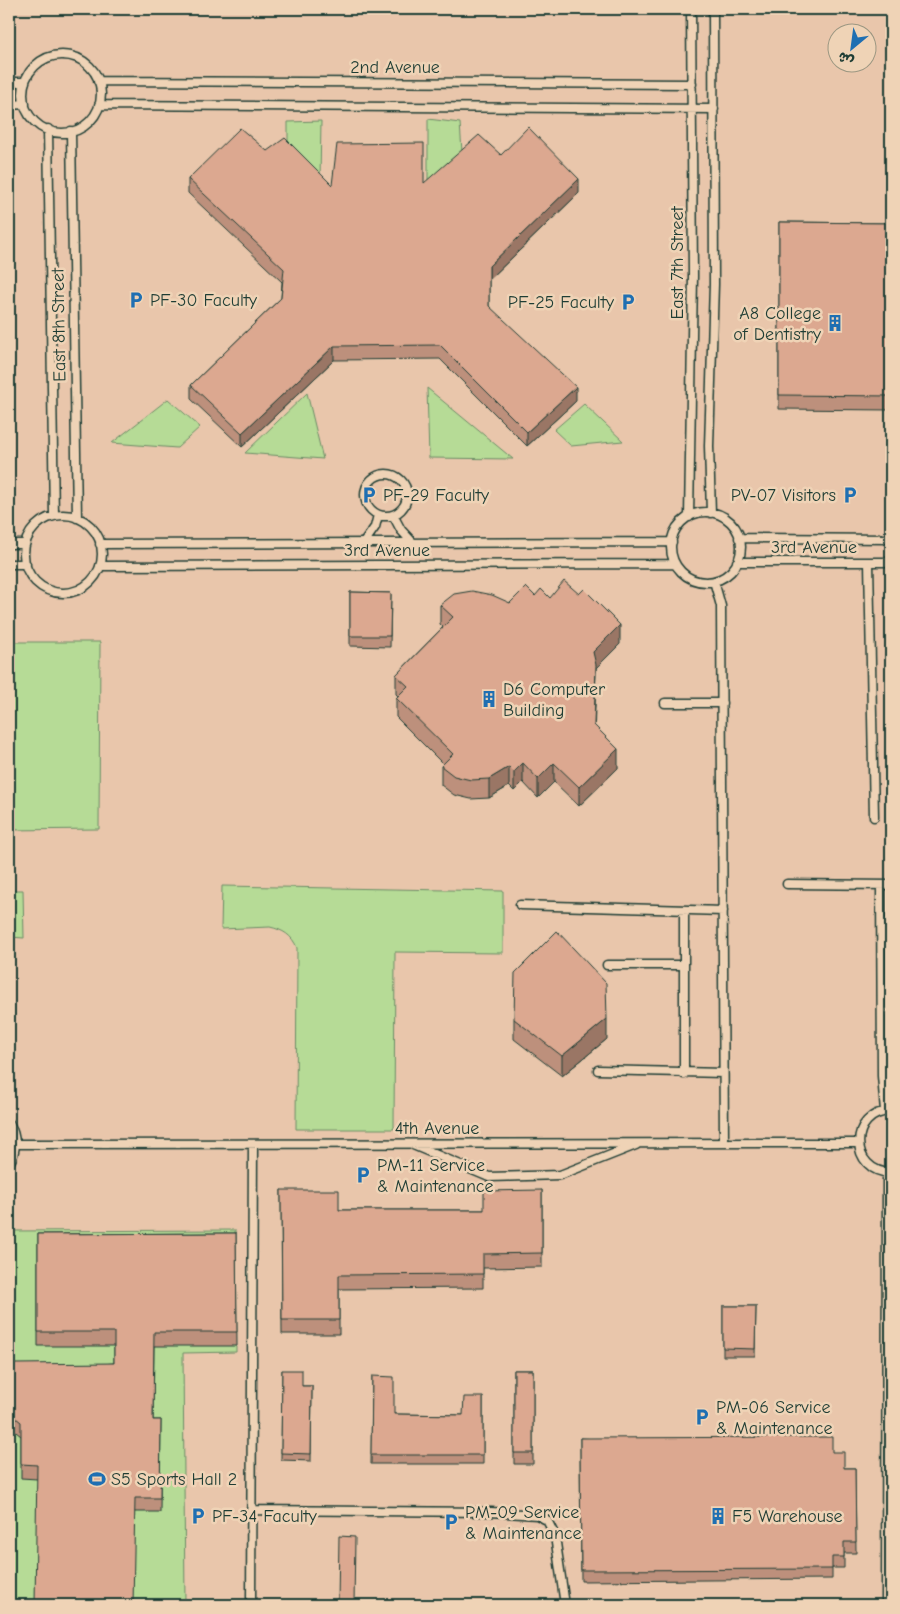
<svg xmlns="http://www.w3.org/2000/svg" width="900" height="1614" font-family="'Comic Neue','Playpen Sans Arabic',sans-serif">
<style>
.built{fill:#e9c6ab;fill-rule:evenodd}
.green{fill:#b6db96;stroke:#6a8c65}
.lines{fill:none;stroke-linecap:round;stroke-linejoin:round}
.service-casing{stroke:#1f3d34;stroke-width:11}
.service{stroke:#efd3b6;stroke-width:8}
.wall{fill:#bd907c;stroke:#1f3d34}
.shaded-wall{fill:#9a7665;stroke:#1f3d34}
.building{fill:#dca890;stroke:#1f3d34}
.labels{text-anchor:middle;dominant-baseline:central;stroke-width:5;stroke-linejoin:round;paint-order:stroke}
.street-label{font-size:18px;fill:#1f3d34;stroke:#efd3b6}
.poi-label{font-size:18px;fill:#1f3d34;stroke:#efd3b6;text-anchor:start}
</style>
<rect width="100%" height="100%" fill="#efd3b6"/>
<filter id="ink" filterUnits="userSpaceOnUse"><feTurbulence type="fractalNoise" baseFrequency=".02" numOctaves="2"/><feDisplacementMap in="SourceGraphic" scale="10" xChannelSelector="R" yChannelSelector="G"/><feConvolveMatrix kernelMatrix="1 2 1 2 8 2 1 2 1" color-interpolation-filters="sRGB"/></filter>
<g filter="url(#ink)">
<path class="built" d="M9,9H891V1605H9ZM838,32H868V62H838Z"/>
<path class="green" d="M428,119L460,123L462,152L428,186Z
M321,121L320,180L288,149V122Z
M427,388L513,459L429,458Z
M307,393L323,459L245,453Z
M168,399L200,427L177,448L112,443Z
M584,404L623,441L571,446L554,430Z
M9,642H100L99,829L9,830Z
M222,886L503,891V953L395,952L394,1129H296L297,948C292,935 283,930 270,927L221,929Z
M9,890H23L24,938L9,937Z
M235,1230L236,1352L183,1353L185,1605H9V1231Z"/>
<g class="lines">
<g class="service-casing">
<path id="service" d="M23 94a39 39 0 1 1 78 0a39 39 0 1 1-78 0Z
M98,81L692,84
M9,82H25
M9,105L25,104
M99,105L714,109
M48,129L54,516
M71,131L77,518
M365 495a21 21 0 1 1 42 0a21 21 0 1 1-42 0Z
M671 547a35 35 0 1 1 70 0a35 35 0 1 1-70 0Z
M711,513L709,446L714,284L713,9
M393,515L401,530L414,544
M24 554a39 39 0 1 1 78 0a39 39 0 1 1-78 0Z
M689,517L693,276L691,9
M739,538L891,539
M9,544H25
M100,544L672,542
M363,544L375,527L378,515
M737,562H891
M869,562L874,817
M9,564H26
M100,566L675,564
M714,581L721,606L724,1143
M665,703H722
M787,884L891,885
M881,885L882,1076L885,1111
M520,905L723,911
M684,910V1074
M607,965H684
M598,1070L723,1073
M9,1123C17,1137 17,1150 9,1164
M15,1144L859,1143
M413,1145L489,1177L560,1175L636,1145
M891,1173C849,1172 848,1112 891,1111
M251,1510L491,1512L537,1515L547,1520L555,1536L565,1605
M251,1605L253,1144
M886,1605L887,1173"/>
</g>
<use href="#service" class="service"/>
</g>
<path class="wall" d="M267,151L332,185L424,183L501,155L579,193L489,280V306L576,401L527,446L440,359L334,360L242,447L191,399V385L281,298L282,282L188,193V179Z
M779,222L891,223V410L779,409Z
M350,592L391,593L390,647L350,646Z
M535,596L550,598L620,644L596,668L594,725L618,768L579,806L554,782L538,798L523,782L514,791L509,786L489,798L471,799L454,795L441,785V766L443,764L396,717V698L398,696L396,694V675L443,627L440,624V605L510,603Z
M514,1019L607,1039L562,1076L514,1039Z
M281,1190L339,1210H484L542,1190V1267L483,1268V1288L339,1289V1334H282Z
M236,1233L237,1346H154L153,1420H161L160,1512H135L37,1479L21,1478V1436L11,1428L9,1426V1371L114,1363V1346H38V1234Z
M723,1306H756L755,1356H723Z
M282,1370L302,1386H312L311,1461L281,1460Z
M514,1370H533V1464H514Z
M372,1376L394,1414L463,1415L483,1397V1464H371Z
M580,1438L832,1452L844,1468H855L856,1553H844V1568H832V1579L581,1581Z"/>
<path class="shaded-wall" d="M579,179V193L489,280V266Z
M334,346V360L242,447V433Z
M576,387V401L527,446V432Z
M620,625V644L596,668L594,744L593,652Z
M618,749V768L579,806V787Z
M523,763V782L514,791V772Z
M554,763V782L538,798V779Z
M509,767V786L489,798V779Z
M607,1019V1039L562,1076V1056Z"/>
<path class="building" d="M528,127L579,179L489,266V306L576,387L527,432L440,345L334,346L242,433L191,385L281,298L284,269L188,179L240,128L267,151L285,138L332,185L337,144L424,143V183L479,135L501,155Z
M779,222L891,223V396L779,395Z
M564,581L579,594L584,589L620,625L593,652L596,665L594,725L618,749L579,787L554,763L538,779L523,763L514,772L509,767L489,779L471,780L454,776L441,766L453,754L396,698L408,686L396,675L453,617L440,605L454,594L472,591L492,595L510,603L526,587L535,596L541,589L550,598Z
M350,592L391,593L390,636H350Z
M557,931L606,983L607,1019L562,1056L514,1019L515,973Z
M281,1190H339V1210H484V1191L542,1190V1253L483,1254V1274L339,1275V1320H282Z
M236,1233L237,1332H154L153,1420H161L160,1498H135L133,1605H35L37,1465L21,1464V1422L11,1414L9,1412V1371L10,1367L15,1364L114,1363V1332H38V1234Z
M723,1306H756L755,1349L723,1348Z
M282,1370H302V1386H312L311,1454L281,1453Z
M514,1370H533V1453H514Z
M372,1376L394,1377V1414L463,1415L464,1397H483V1455H371Z
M832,1437V1452H844V1468H855L856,1542H844V1557H832V1569L581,1570L580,1438Z
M339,1536L355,1537L354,1605H338Z"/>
</g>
<defs>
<g id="parking-bare" transform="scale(1.35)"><path d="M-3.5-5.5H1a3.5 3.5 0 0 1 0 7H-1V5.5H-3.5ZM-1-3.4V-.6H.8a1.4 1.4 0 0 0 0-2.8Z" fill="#1f6fb2" stroke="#efd3b6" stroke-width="2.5" paint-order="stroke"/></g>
<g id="building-bare" transform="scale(1.35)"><path d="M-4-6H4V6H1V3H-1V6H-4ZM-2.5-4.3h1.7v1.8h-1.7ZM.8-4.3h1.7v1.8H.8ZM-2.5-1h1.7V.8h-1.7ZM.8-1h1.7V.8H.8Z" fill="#1f6fb2" stroke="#efd3b6" stroke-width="2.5" paint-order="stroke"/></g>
<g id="stadium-bare" transform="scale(1.35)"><path d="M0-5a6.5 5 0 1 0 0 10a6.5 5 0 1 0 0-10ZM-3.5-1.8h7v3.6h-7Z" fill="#1f6fb2" stroke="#efd3b6" stroke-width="2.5" paint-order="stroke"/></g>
</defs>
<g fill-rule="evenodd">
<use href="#parking-bare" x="136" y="300"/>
<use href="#parking-bare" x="628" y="302"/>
<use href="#building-bare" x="835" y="323"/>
<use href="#parking-bare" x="369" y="495"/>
<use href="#parking-bare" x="850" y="495"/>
<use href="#building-bare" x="489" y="699"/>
<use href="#parking-bare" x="363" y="1175"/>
<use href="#parking-bare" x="702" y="1417"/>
<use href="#stadium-bare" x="97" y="1479"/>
<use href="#parking-bare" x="198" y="1516"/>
<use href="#building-bare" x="718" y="1516"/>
<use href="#parking-bare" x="451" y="1522"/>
</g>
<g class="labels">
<g class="street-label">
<text x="395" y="67">2nd Avenue</text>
<text transform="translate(677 263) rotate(-90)">East 7th Street</text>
<text transform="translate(59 325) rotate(-91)">East 8th Street</text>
<text x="814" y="547">3rd Avenue</text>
<text x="387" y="550">3rd Avenue</text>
<text x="437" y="1128">4th Avenue</text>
</g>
<g class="poi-label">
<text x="150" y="300">PF-30 Faculty</text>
<text x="614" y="302" text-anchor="end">PF-25 Faculty</text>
<text x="821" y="313" text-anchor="end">A8 College<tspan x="821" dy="21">of Dentistry</tspan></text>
<text x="383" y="495">PF-29 Faculty</text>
<text x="836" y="495" text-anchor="end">PV-07 Visitors</text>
<text x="503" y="689">D6 Computer<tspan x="503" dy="21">Building</tspan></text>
<text x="377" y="1165">PM-11 Service<tspan x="377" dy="21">&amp; Maintenance</tspan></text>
<text x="716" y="1407">PM-06 Service<tspan x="716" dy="21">&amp; Maintenance</tspan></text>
<text x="111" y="1479">S5 Sports Hall 2</text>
<text x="465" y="1512">PM-09 Service<tspan x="465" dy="21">&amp; Maintenance</tspan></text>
<text x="212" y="1516">PF-34 Faculty</text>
<text x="732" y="1516">F5 Warehouse</text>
</g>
</g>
<rect width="900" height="1614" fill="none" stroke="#efd3b6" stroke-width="30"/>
<rect x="15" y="15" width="870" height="1584" fill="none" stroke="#1f3d34" stroke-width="2" filter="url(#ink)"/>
<g transform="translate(852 48) rotate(209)"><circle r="24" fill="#efd3b6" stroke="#9c9782"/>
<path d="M0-4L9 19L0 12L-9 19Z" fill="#1f6fb2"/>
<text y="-8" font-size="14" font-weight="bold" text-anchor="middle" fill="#1f3d34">ش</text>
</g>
</svg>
